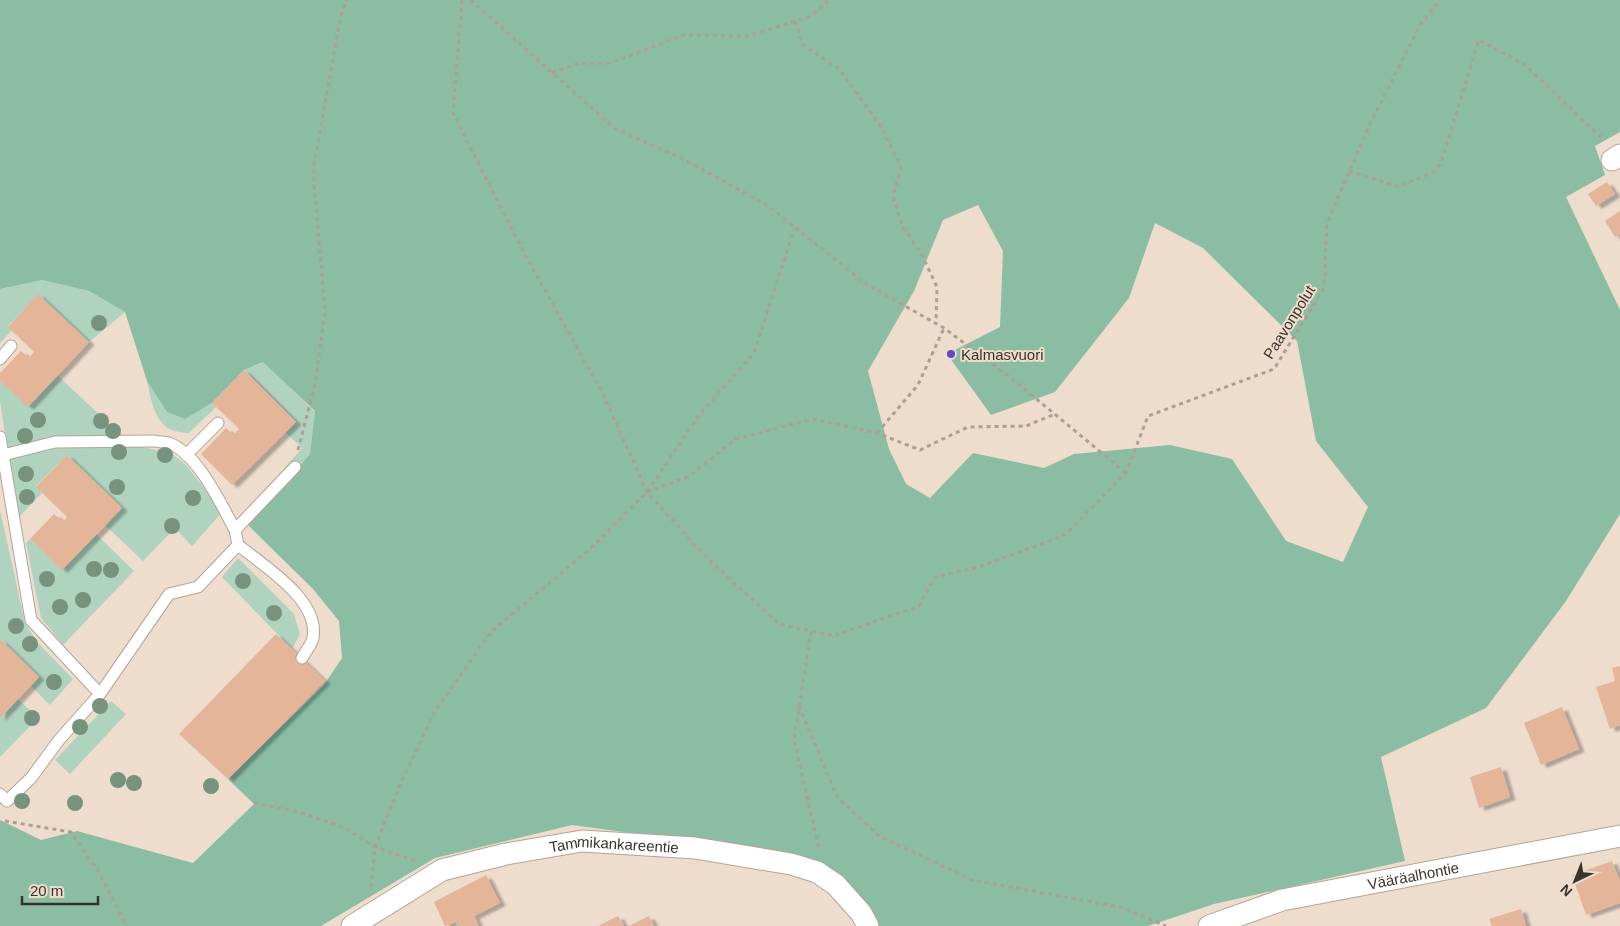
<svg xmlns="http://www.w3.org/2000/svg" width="1620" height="926" font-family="Helvetica,sans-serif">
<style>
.green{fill:#b0d3c0}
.forest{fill:#8abda3;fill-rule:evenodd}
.building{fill:#e4b599;filter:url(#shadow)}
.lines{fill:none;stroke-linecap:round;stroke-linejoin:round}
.lane-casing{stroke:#b5a395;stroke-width:13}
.street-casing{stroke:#b5a395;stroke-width:23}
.path{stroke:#ad9f93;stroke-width:3;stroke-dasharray:4 4;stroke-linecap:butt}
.lane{stroke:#fff;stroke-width:11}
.street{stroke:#fff;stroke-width:21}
.tree{fill:#77927d}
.poi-dot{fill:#6448c1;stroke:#eedccd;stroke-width:2}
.labels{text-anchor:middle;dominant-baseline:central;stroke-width:4;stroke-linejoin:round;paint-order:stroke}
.street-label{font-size:15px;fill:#3a332d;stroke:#eedccd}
.poi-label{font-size:15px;fill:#3a332d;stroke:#eedccd;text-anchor:start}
</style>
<defs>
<filter id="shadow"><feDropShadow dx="5.5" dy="3" stdDeviation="1" flood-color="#0004"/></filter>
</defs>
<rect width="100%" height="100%" fill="#eedccd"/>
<path class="green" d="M42,280L89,291L125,312L89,342L38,295L8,326L12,330L0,343V289Z
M264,362L315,412L310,454L248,525L241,518L302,448L285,432L295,421L244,370Z
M57,375L131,444L172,454L185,464L223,511L192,546L175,528L143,561L105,525L121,507L67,455L36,486L42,493L21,515H17L0,401V381Z
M147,381L167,412L185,419L212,403L216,407L189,433C156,433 153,408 147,381Z
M0,510L25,623L38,643L73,679L50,705L31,686L39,677L0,639Z
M96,534L134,571L63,645L41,618L26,543L30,539L62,569Z
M238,558L294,614L300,634L292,649L222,577Z
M18,699L38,718L0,757V718Z
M111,701L126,714L70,774L55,760Z"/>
<path class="forest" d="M0,0H1620V132L1595,146L1605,175L1566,197L1620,310V514L1566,601L1486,708L1381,757L1405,861L1214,904L1148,926H879L866,904L793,855L572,825L435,858L321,926H0V820L41,840L77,831L193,863L254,804L228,779L324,685L342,658L339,621L313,589L248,525L310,454L315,411L263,362L244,370L212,403L185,419L167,412L147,381L125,312L89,291L42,280L0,289ZM978,205L1003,251L1000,327L947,354L991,415L1055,392L1129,298L1155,223L1203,248L1297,341L1316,441L1368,507L1343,562L1286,541L1232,459L1170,445L1074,454L1044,468L973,453L930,498L906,484L889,449L868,371L914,291L943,220Z"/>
<path class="building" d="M1607,182L1615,194L1596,206L1588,194Z
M1620,211V234L1615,237L1605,221Z
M38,294L89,342L28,407L0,381V373L21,351L29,358L34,352L8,327Z
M244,370L296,422L232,485L201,454L226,428L233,435L239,429L212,403Z
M67,455L122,508L62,570L30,539L54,514L63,522L67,517L36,487Z
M276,634L325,681L228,779L179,734Z
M0,639L39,677L0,718Z
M1620,666V725L1610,729L1596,687L1615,681L1612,668Z
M1562,707L1579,749L1541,765L1524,723Z
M1501,767L1510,797L1479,808L1470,777Z
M1612,861L1620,882V903L1586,915L1572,875Z
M486,875L500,903L474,916L479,926H458L456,922L445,926L434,902Z
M1521,909L1526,926H1492L1489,919Z
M618,916L624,926H598Z
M649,916L654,926H629Z"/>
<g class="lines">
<g class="lane-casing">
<path id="lane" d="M0,359L11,346
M0,437L31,620L100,694
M3,455L55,442L154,441C158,442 165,442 169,443C198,454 221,504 235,530
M186,455L218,423
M238,545C264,566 320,600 313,638C312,644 305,652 302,658
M0,794L7,801L31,778L59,740L100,694L169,594L198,587L238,545L235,530L295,467"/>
</g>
<g class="street-casing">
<g id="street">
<path d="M1612,160L1620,155"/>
<path id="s1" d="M352,926L442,870L506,854L582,841L695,848L791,864L817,872L836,885L861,913L868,926"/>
<path id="s2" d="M1209,926L1282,900L1620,836"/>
</g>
</g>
<path class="path" d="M462,0L453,113L524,253L604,396L647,492L704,555L779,624L833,636L919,606L935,577L979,567L1065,535L1126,473L1148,416L1274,369L1324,288L1327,223L1370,124L1420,25L1440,0
M471,0L614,128L685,160L767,205L866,284L944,328L1011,378L1126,473
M795,21L803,45L839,69L880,125L901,167L893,196L902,226L922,255L937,287L936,322
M552,73L579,63H610L684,35L747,36L809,17L830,0
M1349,171L1399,187L1433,172L1441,163L1479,40L1525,65L1603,139
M877,433L918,385L944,328
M298,450L315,384L325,312L313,170L341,15L347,0
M647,492L688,477L736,439L812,419L877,433L920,450L968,427L1026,426L1055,414
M811,631L794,740L819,849
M799,706L837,797L879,836L972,880L1120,907L1166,926
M254,803L300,812L345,828L375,847L415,861
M5,821L71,832L97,869L127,926
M371,887L375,847L399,787L435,711L491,632L590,549L647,492L700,414L754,353L794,229"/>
<use href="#lane" class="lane"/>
<use href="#street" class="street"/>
</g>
<g class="tree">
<circle cx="99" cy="323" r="8"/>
<circle cx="38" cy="420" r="8"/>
<circle cx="101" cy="421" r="8"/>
<circle cx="113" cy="431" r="8"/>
<circle cx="25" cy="436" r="8"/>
<circle cx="119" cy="452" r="8"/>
<circle cx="165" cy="455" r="8"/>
<circle cx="26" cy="474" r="8"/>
<circle cx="117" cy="487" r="8"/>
<circle cx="27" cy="497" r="8"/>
<circle cx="193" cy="498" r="8"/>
<circle cx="172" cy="526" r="8"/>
<circle cx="94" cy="569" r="8"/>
<circle cx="111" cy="570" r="8"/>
<circle cx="47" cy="579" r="8"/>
<circle cx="243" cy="581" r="8"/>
<circle cx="83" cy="600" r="8"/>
<circle cx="60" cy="607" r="8"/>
<circle cx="274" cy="613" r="8"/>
<circle cx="16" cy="626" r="8"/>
<circle cx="30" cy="644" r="8"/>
<circle cx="54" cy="682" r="8"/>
<circle cx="100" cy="706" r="8"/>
<circle cx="32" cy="718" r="8"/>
<circle cx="80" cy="727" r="8"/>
<circle cx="118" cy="780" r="8"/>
<circle cx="134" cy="783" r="8"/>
<circle cx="211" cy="786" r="8"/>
<circle cx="22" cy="801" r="8"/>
<circle cx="75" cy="803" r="8"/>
</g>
<circle class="poi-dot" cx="951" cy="354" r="5"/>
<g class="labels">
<g class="street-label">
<text transform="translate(1289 322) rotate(-58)">Paavonpolut</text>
<text stroke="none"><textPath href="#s1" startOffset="281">Tammikankareentie</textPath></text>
<text stroke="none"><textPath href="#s2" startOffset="211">Vääräalhontie</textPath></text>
</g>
<g class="poi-label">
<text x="961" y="354">Kalmasvuori</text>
</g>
</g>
<g transform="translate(1575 881) rotate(223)" stroke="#eedccd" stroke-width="4" paint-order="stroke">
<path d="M0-4L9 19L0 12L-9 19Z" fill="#3a332d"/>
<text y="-8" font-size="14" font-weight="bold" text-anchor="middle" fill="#3a332d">N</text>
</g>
<path d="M22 896v8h76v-8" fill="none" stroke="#3a332d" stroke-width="2.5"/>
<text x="30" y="896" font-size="15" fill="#3a332d" stroke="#eedccd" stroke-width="4" paint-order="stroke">20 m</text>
</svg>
